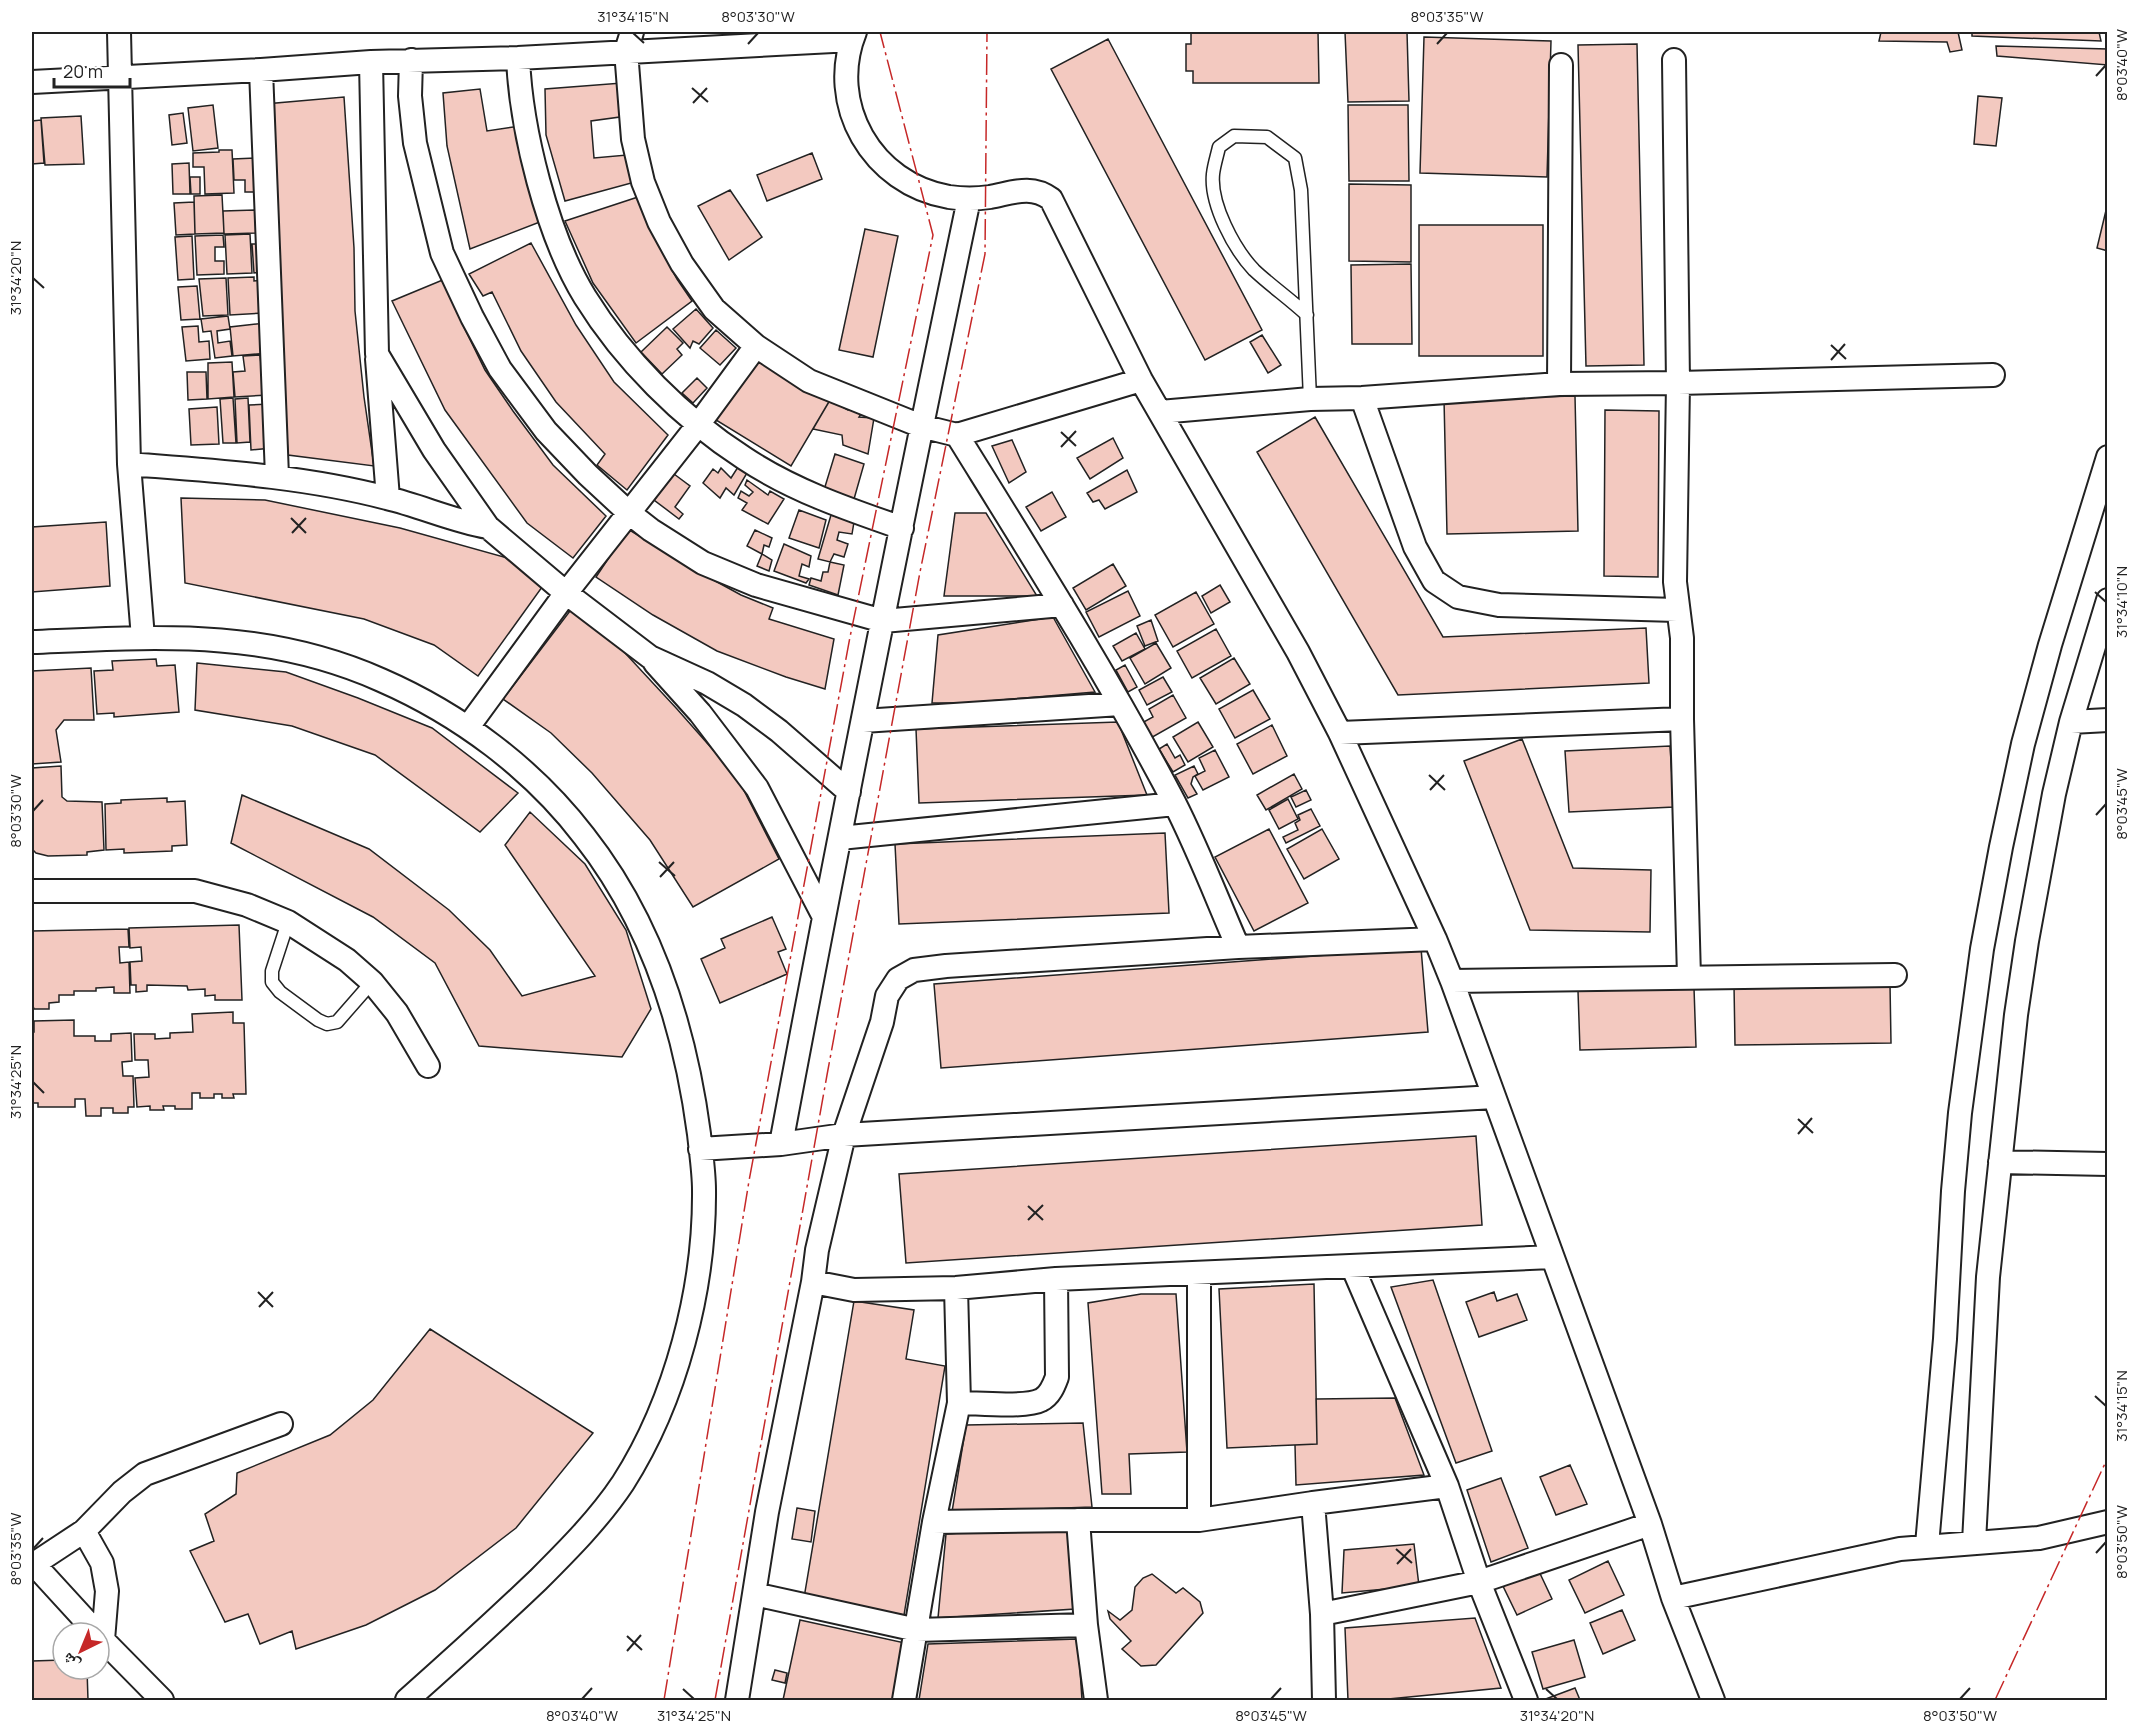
<svg xmlns="http://www.w3.org/2000/svg" width="2139" height="1732" font-family="Manrope,'Noto Naskh Arabic',sans-serif">
<style>
.building{fill:#f3c9c0;stroke:#222;stroke-width:1.5}
.lines{fill:none;stroke-linecap:round;stroke-linejoin:round}
.lane-casing{stroke:#222;stroke-width:15}
.street-casing{stroke:#222;stroke-width:26}
.lane{stroke:#fff;stroke-width:12}
.street{stroke:#fff;stroke-width:22}
.power{stroke:#c62828;stroke-width:1.5;stroke-dasharray:21 4.5 3 4.5;stroke-linecap:butt}
.ticks{fill:none;stroke:#222;stroke-width:2}
.neatline{fill:none;stroke:#222;stroke-width:2}
.ticks-label{font-size:15px;text-anchor:middle;fill:#222}
</style>
<rect width="100%" height="100%" fill="#fff"/>
<path class="building" d="M1191,32H1318L1319,83H1193V71H1186V44H1191Z
M1345,32H1407L1409,101L1348,102Z
M1881,32H1958L1962,50L1950,52L1947,42L1879,41Z
M1972,32H2099L2101,41L1972,36Z
M1424,37L1551,41L1547,177L1420,173Z
M1108,39L1262,330L1205,360L1051,69Z
M1637,44L1644,365L1586,366L1578,45Z
M1996,46L2108,49V65L1997,56Z
M622,83L627,116L591,121L594,158L627,155L635,182L565,201L546,135L545,89Z
M480,89L487,131L520,126L545,220L470,249L447,146L443,93Z
M1978,96L2002,98L1996,146L1974,144Z
M344,97L354,248L355,311L364,397L374,466L288,455L265,104Z
M213,105L218,148L193,151L188,108Z
M1348,105H1408L1409,181H1349Z
M183,113L187,143L172,145L169,115Z
M81,116L84,164L45,165L41,118Z
M41,120L44,163L32,164V121Z
M219,150H232L234,193L205,194L204,167H193V153L219,152Z
M812,153L822,179L767,201L757,175Z
M255,158L257,192H245V180H234L233,159Z
M189,163L190,194H173L172,164Z
M190,177H200V194H191Z
M1349,184L1411,185V262L1349,261Z
M730,190L762,237L729,260L698,206Z
M222,195L224,233L195,234L194,196Z
M638,197L657,242L677,279L692,301L636,343L593,283L565,221Z
M194,202L195,234L176,235L174,203Z
M2108,202V251L2097,248Z
M255,210L256,233L224,234L223,211Z
M1419,225H1543V356H1419Z
M865,229L898,236L873,357L839,350Z
M250,234L252,273L227,274L225,235Z
M223,235L224,247H215V261H224V274L197,275L195,236Z
M192,236L194,279L178,280L175,237Z
M531,243L576,325L614,382L668,435L627,490L597,465L605,454L556,402L521,351L492,292L483,296L469,274Z
M252,244H259L261,272L254,273Z
M1411,264L1412,344H1352L1351,265Z
M254,277V281L262,280L264,313L230,315L228,278Z
M226,278L228,315L203,316L199,279Z
M445,279L462,323L485,370L513,411L553,465L606,516L573,558L527,523L445,410L392,301Z
M197,286L200,319L181,320L178,287Z
M696,309L713,328L699,344L693,341L690,348L673,329Z
M228,316L230,329L217,331L218,343L230,341L232,356L215,358L211,331L203,332L201,319Z
M266,323L269,353L233,356L230,327Z
M198,326L199,342L209,341L210,359L186,361L182,327Z
M667,327L683,343L677,349L682,355L662,374L641,352Z
M716,330L736,348L720,365L700,348Z
M1262,335L1281,365L1268,373L1250,342Z
M260,355L261,364L266,363L268,395L235,397L233,372L245,371L243,356Z
M755,355L830,400L791,466L716,420Z
M232,362L234,397L208,399V363Z
M187,372H206L207,399L188,400Z
M697,378L707,388L693,403L682,393Z
M1575,396L1578,531L1447,534L1444,399Z
M233,398L236,443H223L220,399Z
M248,398L250,442L237,443L235,399Z
M830,400L848,410L852,403L864,409L859,417L874,418L868,454L843,445L842,435L813,429Z
M269,404L272,448L251,450L249,405Z
M217,407L219,444L191,445L189,409Z
M1605,410L1659,411L1658,577L1604,576Z
M1315,417L1443,637L1646,628L1649,683L1398,695L1257,452Z
M1113,438L1123,458L1090,479L1077,458Z
M1012,440L1026,472L1009,483L992,446Z
M835,454L864,464L854,499L824,490Z
M738,467L747,473L734,495L726,488L720,498L703,483L713,469L718,473L721,468L731,478Z
M1127,470L1137,492L1105,509L1099,500L1093,502L1087,493Z
M674,474L690,486L675,507L683,514L679,519L654,500Z
M747,480L768,495L770,491L784,499L768,524L742,510L747,503L738,498L741,491L749,496L753,492L745,485Z
M1052,492L1066,517L1041,531L1026,507Z
M181,498L265,500L400,528L518,561L545,583L478,676L434,645L364,619L185,583Z
M799,510L826,520L819,548L789,538Z
M955,513H986L1037,596H944Z
M831,515L854,522L852,534L839,532L837,540L848,544L844,557L834,554L830,562L818,559Z
M106,522L110,586L32,592V527Z
M628,529L686,565L741,595L773,608L769,619L834,639L825,689L786,677L717,651L653,615L596,577Z
M755,530L772,538L769,547L764,545L762,554L747,546Z
M784,544L811,556L809,567L802,564L799,576L809,579L806,583L774,571Z
M762,554L772,560L769,571L757,566Z
M830,562L844,565L838,595L809,585L811,578L821,581L823,572H828Z
M1113,564L1126,586L1086,610L1073,588Z
M1220,585L1230,602L1211,613L1202,596Z
M1128,591L1140,616L1099,637L1086,612Z
M1196,592L1214,624L1173,647L1155,615Z
M573,607L613,640L677,709L737,777L779,859L693,907L650,840L592,773L551,733L503,699Z
M1053,617L1095,692L966,703H932L938,635Z
M1151,620L1158,641L1145,646L1137,626Z
M1216,629L1231,656L1192,678L1177,651Z
M1136,633L1145,649L1122,661L1113,646Z
M1156,643L1171,668L1145,684L1130,658Z
M1234,658L1250,684L1216,704L1200,678Z
M156,659L157,666L175,665L179,712L114,717V713L97,714L94,671L113,670L112,661Z
M197,663L286,672L358,698L432,728L518,793L480,832L375,755L292,726L195,710Z
M1125,665L1137,687L1128,692L1116,670Z
M91,668L94,720H64L56,730L61,762L32,764V671Z
M1163,677L1172,692L1147,705L1139,690Z
M1253,690L1270,719L1235,738L1219,709Z
M1173,695L1186,718L1149,739L1140,724L1153,717L1149,709Z
M1118,722L1147,795L919,803L916,729Z
M1198,722L1213,747L1188,762L1173,737Z
M1272,725L1287,756L1253,774L1237,744Z
M1522,739L1573,868L1651,870L1650,932L1530,930L1464,761Z
M1167,744L1175,758L1180,755L1185,765L1173,772L1159,749Z
M1670,746L1674,807L1569,812L1565,751Z
M1215,750L1229,777L1203,790L1195,776L1205,771L1199,758Z
M61,766L62,797L67,801L102,802L104,850L87,852V855L48,856L36,853L32,849V768Z
M1194,766L1198,774L1193,777L1191,784L1197,794L1188,798L1175,775Z
M1294,774L1302,789L1266,810L1257,795Z
M1306,790L1311,800L1296,807L1291,797Z
M242,795L369,849L449,910L490,950L522,996L595,976L505,845L530,812L585,864L626,930L651,1009L622,1057L479,1046L435,963L373,917L231,843Z
M167,798V802L185,801L187,845L172,846V851L124,853V849L106,850L105,804L121,803V800Z
M1288,799L1298,819L1279,829L1269,810Z
M1311,809L1320,826L1286,843L1283,837L1298,830L1295,823L1300,820L1298,815Z
M1269,829L1308,903L1254,931L1215,857Z
M1322,829L1339,859L1304,879L1287,849Z
M1165,833L1169,913L899,924L895,844Z
M772,917L786,949L778,952L787,974L720,1003L701,959L725,948L721,939Z
M239,925L242,1000H215V995L205,996V989L188,990L187,986L147,985V991L136,992V985H131L130,962L142,961L141,947L130,948L129,928Z
M128,929L129,947H119L120,963L129,962L130,993H114V987L96,988V991H74V995H59V1002L49,1003V1009H34L33,1006H32V931Z
M1421,948L1428,1032L941,1068L934,984Z
M1890,984L1891,1043L1735,1045L1734,985Z
M1694,988L1696,1047L1580,1050L1578,991Z
M233,1012V1023H244L246,1094H233L234,1098H222V1094H214V1098H200V1093H192V1109H175V1106H163L164,1110H150V1106L137,1107L135,1078L149,1077L148,1060H135L134,1034H155V1039L170,1038V1033L193,1032L192,1014Z
M74,1020V1036H95V1041H111V1034L131,1033L132,1061L122,1062L123,1076H133L134,1107H128V1113H113V1108H101V1116H86L85,1099H75V1107H38V1103H32V1032H34V1021Z
M1476,1136L1482,1225L906,1263L899,1174Z
M1433,1280L1492,1451L1456,1463L1391,1287Z
M1314,1284L1317,1444L1227,1448L1219,1289Z
M1494,1292L1497,1301L1517,1294L1527,1320L1479,1337L1466,1302Z
M1141,1294H1176L1187,1452L1129,1454L1131,1494H1102L1088,1303Z
M854,1301L914,1310L906,1359L945,1366L904,1615L804,1598Z
M430,1329L593,1433L516,1528L435,1590L366,1625L296,1649L292,1631L260,1644L248,1614L225,1622L190,1551L214,1541L205,1514L236,1494L237,1473L330,1435L373,1400Z
M1395,1398L1424,1475L1296,1485L1295,1445L1317,1444L1316,1399Z
M1083,1423L1092,1507L952,1512L966,1425Z
M1570,1465L1587,1504L1556,1515L1540,1477Z
M1501,1478L1528,1548L1491,1562L1467,1490Z
M797,1508L815,1511L811,1542L792,1539Z
M1072,1525L1075,1609L938,1618L946,1534Z
M1414,1544L1419,1586L1342,1593L1344,1550Z
M1608,1561L1624,1595L1585,1613L1569,1580Z
M1536,1565L1552,1599L1517,1615L1501,1582Z
M1152,1574L1176,1593L1183,1588L1200,1602L1203,1613L1156,1665L1141,1666L1122,1649L1131,1641L1110,1619L1108,1611L1120,1620L1132,1610L1135,1587L1143,1578Z
M1622,1610L1635,1640L1603,1654L1590,1623Z
M1475,1618L1501,1688L1378,1700H1348L1345,1628Z
M800,1620L905,1643L893,1700H783Z
M1078,1639L1082,1700H919L928,1644Z
M1574,1640L1585,1677L1543,1689L1532,1652Z
M63,1660V1669H87L88,1700H32V1661Z
M775,1670L787,1673L785,1683L772,1680Z
M1575,1688L1580,1700H1543Z"/>
<g class="lines">
<g class="lane-casing">
<path id="lane" d="M1307,315C1290,299 1271,286 1254,270C1234,249 1210,204 1213,174C1214,165 1217,156 1219,147L1234,136L1267,137L1295,158L1301,190L1310,399
M288,922L272,971V982L280,992L318,1020L327,1024L337,1022L372,982"/>
</g>
<g class="street-casing">
<path id="street" d="M119,32L129,464L143,638
M632,32L626,51L633,139L643,182L659,222L682,264L714,309L756,346L809,381L921,426L957,435
M855,32C826,104 872,184 949,197C963,199 976,199 990,197C1012,193 1031,184 1051,199L1141,380L1298,652L1340,733L1435,939L1452,981L1650,1524L1673,1598L1713,1700
M518,58C521,130 547,235 585,297C624,360 682,418 744,458C792,490 847,509 902,528
M411,60L410,96L415,143L442,253L472,317L500,369L546,431L588,475L628,512L651,530L703,563L756,585L883,621L1062,605
M1674,60L1678,383L1675,582L1682,638V719L1689,977
M371,62L377,354L434,450L488,527L566,593L650,657L707,683L744,705L779,731L849,792
M261,70L277,476
M32,82L261,70L371,62L518,58L852,40
M377,359L388,498
M1141,380L957,435C1032,556 1108,676 1174,802C1198,849 1217,899 1238,947
M1559,384L1561,65
M1362,398L1415,547L1434,581L1458,597L1499,605L1677,610
M1160,412L1310,399L1362,398L1559,384L1678,383L1993,375
M129,464C216,471 303,476 387,498C421,506 453,521 488,527
M32,642C155,637 264,628 381,680C459,714 532,768 584,836C651,921 685,1028 699,1134C701,1153 704,1172 704,1190C705,1288 676,1400 623,1483C599,1519 568,1550 538,1580C495,1621 451,1661 407,1700
M655,663L700,713L757,788L824,917
M863,721L1120,704
M2071,722L2108,720
M468,727L566,593L698,425L756,346
M1340,733L1682,719
M840,838L1175,804
M32,891H195L247,905L288,922L347,960L372,982L397,1013L428,1066
M1452,981L1895,975
M781,1144C840,828 903,513 969,199
M700,1149L781,1144L844,1135L1494,1097
M2000,1162L2108,1164
M1353,1268L1447,1486L1479,1582L1526,1700
M813,1282L854,1290L956,1288L1056,1279L1552,1257
M956,1288L959,1403
M1313,1503L1447,1486
M1199,1520V1274
M934,1522L1078,1520
M84,1531L102,1563L107,1591L103,1640
M1974,1542L1988,1277L2016,1015L2027,941L2054,794L2071,722L2108,600
M1927,1545L1945,1339L1953,1191L1960,1113L1982,949L2001,847L2023,744L2050,645L2108,457
M32,1562L97,1633
M34,1564L84,1531L122,1492L145,1474L281,1424
M754,1594L767,1512L813,1282L817,1250L844,1135L882,1022L887,996L898,979L914,970L946,966L1238,947L1435,939
M1673,1598L1900,1549L2039,1538L2108,1522
M1322,1614L1479,1582L1650,1524
M99,1636L162,1700
M737,1700L754,1594L917,1630L1086,1625
M904,1700L934,1522L959,1403C977,1403 1026,1408 1041,1400C1050,1396 1054,1385 1057,1377L1056,1279
M1096,1700L1086,1625L1078,1520H1199L1313,1503L1322,1614L1324,1700"/>
</g>
<use href="#lane" class="lane"/>
<use href="#street" class="street"/>
<path class="power" d="M664,1700L749,1181L850,637L933,235L880,32
M715,1700L827,1075L920,572L985,254L987,32
M1995,1700L2108,1457"/>
</g>
<path class="ticks" d="M633,33L644,43M748,44L758,33M1437,44L1447,33M2096,76L2106,65M692,88L708,102M693,103L707,88M33,278L44,288M1831,345L1846,359M1831,360L1845,344M1061,432L1076,446M1061,447L1076,431M291,518L306,533M292,533L306,518M2095,592L2106,602M1429,775L1445,790M1430,790L1444,775M33,811L43,800M2096,815L2106,804M659,862L675,876M660,877L674,862M33,1082L44,1093M1798,1119L1813,1133M1798,1134L1812,1118M1028,1206L1043,1220M1028,1220L1043,1205M258,1292L273,1307M259,1307L273,1292M2095,1396L2106,1406M33,1549L43,1538M1396,1549L1412,1563M2096,1553L2106,1542M1397,1564L1411,1549M627,1636L642,1650M627,1651L641,1635M683,1689L694,1699M1546,1689L1557,1699M582,1699L592,1688M1271,1699L1281,1688M1960,1699L1970,1688"/>
<rect width="2139" height="1732" fill="none" stroke="#ffffff" stroke-width="66"/>
<g transform="translate(81 1651) rotate(223)"><circle r="28" fill="#ffffff" stroke="#a7a7a7" stroke-width="1.5"/>
<path d="M0-4.5L10 22L0 15L-10 22Z" fill="#c62828"/>
<text y="-9" font-size="16" font-weight="bold" text-anchor="middle" fill="#222222">ش</text>
</g>
<path d="M54 78v9h76v-9" fill="none" stroke="#222222" stroke-width="3"/>
<text x="63" y="78" font-size="18" fill="#222222" stroke="#ffffff" stroke-width="4.5" paint-order="stroke">20 m</text>
<rect x="33" y="33" width="2073" height="1666" class="neatline"/>
<g class="ticks-label">
<text x="633" y="22">31°34'15"N</text>
<text x="758" y="22">8°03'30"W</text>
<text x="1447" y="22">8°03'35"W</text>
<text transform="translate(2122 65) rotate(-90)" y="5">8°03'40"W</text>
<text transform="translate(16 278) rotate(-90)" y="5">31°34'20"N</text>
<text transform="translate(2122 602) rotate(-90)" y="5">31°34'10"N</text>
<text transform="translate(2122 804) rotate(-90)" y="5">8°03'45"W</text>
<text transform="translate(16 811) rotate(-90)" y="5">8°03'30"W</text>
<text transform="translate(16 1082) rotate(-90)" y="5">31°34'25"N</text>
<text transform="translate(2122 1406) rotate(-90)" y="5">31°34'15"N</text>
<text transform="translate(2122 1542) rotate(-90)" y="5">8°03'50"W</text>
<text transform="translate(16 1549) rotate(-90)" y="5">8°03'35"W</text>
<text x="582" y="1721">8°03'40"W</text>
<text x="694" y="1721">31°34'25"N</text>
<text x="1271" y="1721">8°03'45"W</text>
<text x="1557" y="1721">31°34'20"N</text>
<text x="1960" y="1721">8°03'50"W</text>
</g>
</svg>
